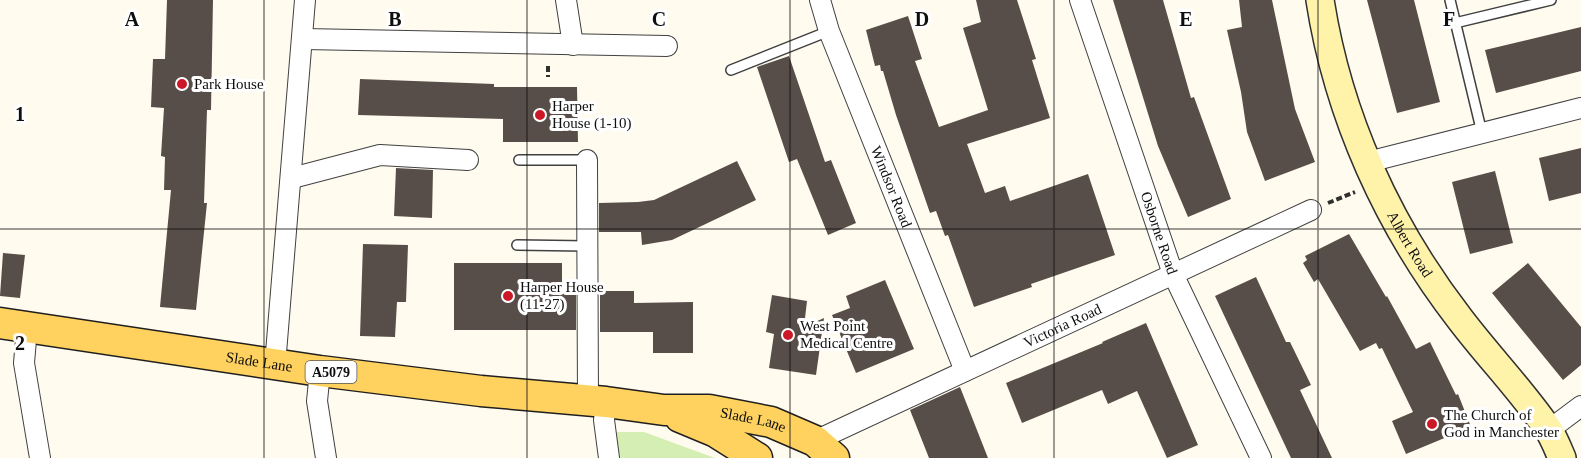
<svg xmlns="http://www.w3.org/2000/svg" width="1581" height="458" font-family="Georgia,serif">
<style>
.green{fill:#d4eeb4}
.building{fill:#584e49}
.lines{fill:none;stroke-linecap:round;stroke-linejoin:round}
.service-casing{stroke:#414141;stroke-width:12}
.minor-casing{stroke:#414141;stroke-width:22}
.secondary-casing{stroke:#303030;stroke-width:30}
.primary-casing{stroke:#1f1f1f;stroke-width:33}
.path{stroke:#303030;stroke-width:4;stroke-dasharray:6 3;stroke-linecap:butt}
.service{stroke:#fff;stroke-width:9}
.minor{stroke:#fff;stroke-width:20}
.secondary{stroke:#fff3aa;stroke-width:27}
.primary{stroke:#ffd25f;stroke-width:30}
.grid{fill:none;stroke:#0e0e0e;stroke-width:1.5;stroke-opacity:0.55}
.poi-dot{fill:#cb1928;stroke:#fff;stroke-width:2}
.labels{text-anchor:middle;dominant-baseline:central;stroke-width:6;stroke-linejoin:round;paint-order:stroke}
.shield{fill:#fff;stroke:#565656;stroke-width:1.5}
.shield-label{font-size:14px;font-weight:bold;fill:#0e0e0e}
.poi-label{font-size:15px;fill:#0e0e0e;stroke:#fff;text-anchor:start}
.street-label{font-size:15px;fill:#0e0e0e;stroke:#fff}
.grid-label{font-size:20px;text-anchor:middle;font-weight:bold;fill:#0e0e0e;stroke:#fff;stroke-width:6;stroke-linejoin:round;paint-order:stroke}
</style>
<rect width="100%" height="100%" fill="#fffbef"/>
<path class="green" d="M616,432H644L715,458H620Z"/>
<path class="building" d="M167,0H213L211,110H207L204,203H207L196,310L160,307L171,190H164L165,157L161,156L164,108L151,107L153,59H165Z
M976,0H1017L1036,59L1032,60L1050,118L967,144L985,193L1005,186L1010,201L1088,174L1115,255L1031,284L1032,287L974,307L948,235L945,236L936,211L930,213L896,115L883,71H881L880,65L875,66L866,30L908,16L922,59L915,61L939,127L988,110L963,28L981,22Z
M1113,0H1163L1191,98L1194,97L1231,199L1188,217L1158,146Z
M1239,0H1272L1295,109L1315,162L1265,181L1247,132L1241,92L1227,30L1242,27Z
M1367,0H1414L1440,102L1397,113Z
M1581,27V71L1496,93L1485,50Z
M789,56L825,162L831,160L856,223L828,235L797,159L789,162L757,67Z
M360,79L494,84V87H577L578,142H503V119L358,115Z
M1581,148V193L1549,201L1539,158Z
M737,161L756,200L672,240L642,245L641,232H599V203L638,202L654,200Z
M396,168L433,170L432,218L394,216Z
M1495,171L1513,243L1470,254L1452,182Z
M1349,234L1386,297L1387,296L1416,349L1430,342L1456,395L1458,394L1471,427L1406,454L1392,421L1413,412L1382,348L1379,349L1376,343L1360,351L1318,279L1314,282L1303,263L1307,260L1305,256Z
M363,244L408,245L406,302H397L395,337L360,336Z
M3,253L25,255L20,298L0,296Z
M454,263H562V291H576V330H454Z
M1528,263L1581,327V365L1563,380L1492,293Z
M1256,277L1286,342H1290L1311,385L1300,390L1332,458H1291L1215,296Z
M885,280L914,349L856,373L832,315L850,308L846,296Z
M600,291H634V303L693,302V353H653V332H600Z
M772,295L807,301L804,327L824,318L816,375L769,368L774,334L766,332Z
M1146,323L1198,445L1167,458L1137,391L1108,404L1102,390L1022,423L1006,383L1103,343L1102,342Z
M960,387L988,458H929L910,410Z"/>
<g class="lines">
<g class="service-casing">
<path id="service" d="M1450,0L1482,133
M1455,23L1551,0
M731,70L829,31
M519,160H587
M517,245L587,246"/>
</g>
<g class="minor-casing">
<g id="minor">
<path d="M566,0L573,45"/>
<path id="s1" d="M820,0L829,31L965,371"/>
<path id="s2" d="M1080,0L1173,274L1261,458"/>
<path d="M304,39L667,46"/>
<path d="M587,160L588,401"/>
<path d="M1368,162L1581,108"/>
<path d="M292,178L380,155L468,160"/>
<path d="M27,328L24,363L40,458"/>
<path d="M275,365L305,0"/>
<path d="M320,371L317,401L326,458"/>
<path d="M606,402L604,420L609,458"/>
<path d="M1549,430L1581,406"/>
<path id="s3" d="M815,441L1311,210"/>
</g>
</g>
<g class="secondary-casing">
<g id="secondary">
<path id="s4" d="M1320,0C1338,116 1388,226 1460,319C1488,356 1522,391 1548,429C1554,438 1558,449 1562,458"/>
</g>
</g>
<g class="primary-casing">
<g id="primary">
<path id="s5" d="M0,323L320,371L481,391L606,402L664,410H709L771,422L815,441L834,458"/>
<path d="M680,417L716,432L757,458"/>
</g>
</g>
<path class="path" d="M548,66V77
M1328,203L1355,192"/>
<use href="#service" class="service"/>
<use href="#minor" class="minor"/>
<use href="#secondary" class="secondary"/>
<use href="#primary" class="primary"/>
</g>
<path class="grid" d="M264,0V458M527,0V458M790,0V458M1054,0V458M1318,0V458M0,229H1581"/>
<g class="poi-dot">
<circle cx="182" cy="84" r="6"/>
<circle cx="540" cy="115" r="6"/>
<circle cx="508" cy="296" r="6"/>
<circle cx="788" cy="335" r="6"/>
<circle cx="1432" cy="424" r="6"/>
</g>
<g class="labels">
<rect class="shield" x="305.5" y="361" width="51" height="22" rx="4.5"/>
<g class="shield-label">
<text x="331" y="372">A5079</text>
</g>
<g class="poi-label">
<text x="194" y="84">Park House</text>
<text x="552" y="106">Harper<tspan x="552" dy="17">House (1-10)</tspan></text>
<text x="520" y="287">Harper House<tspan x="520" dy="17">(11-27)</tspan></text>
<text x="800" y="326">West Point<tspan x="800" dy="17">Medical Centre</tspan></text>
<text x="1444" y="415">The Church of<tspan x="1444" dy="17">God in Manchester</tspan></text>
</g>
<g class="street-label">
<text stroke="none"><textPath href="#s1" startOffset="200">Windsor Road</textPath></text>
<text stroke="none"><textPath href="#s2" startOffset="246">Osborne Road</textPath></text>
<text stroke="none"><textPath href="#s4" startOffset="262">Albert Road</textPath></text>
<text stroke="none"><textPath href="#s3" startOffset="273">Victoria Road</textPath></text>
<text stroke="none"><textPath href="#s5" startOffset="262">Slade Lane</textPath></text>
<text stroke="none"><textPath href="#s5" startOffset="760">Slade Lane</textPath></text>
</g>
</g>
<g class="grid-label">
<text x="132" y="26">A</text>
<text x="395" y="26">B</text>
<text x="659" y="26">C</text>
<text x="922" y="26">D</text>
<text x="1186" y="26">E</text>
<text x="1449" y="26">F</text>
<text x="20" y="121">1</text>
<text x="20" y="350">2</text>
</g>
</svg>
